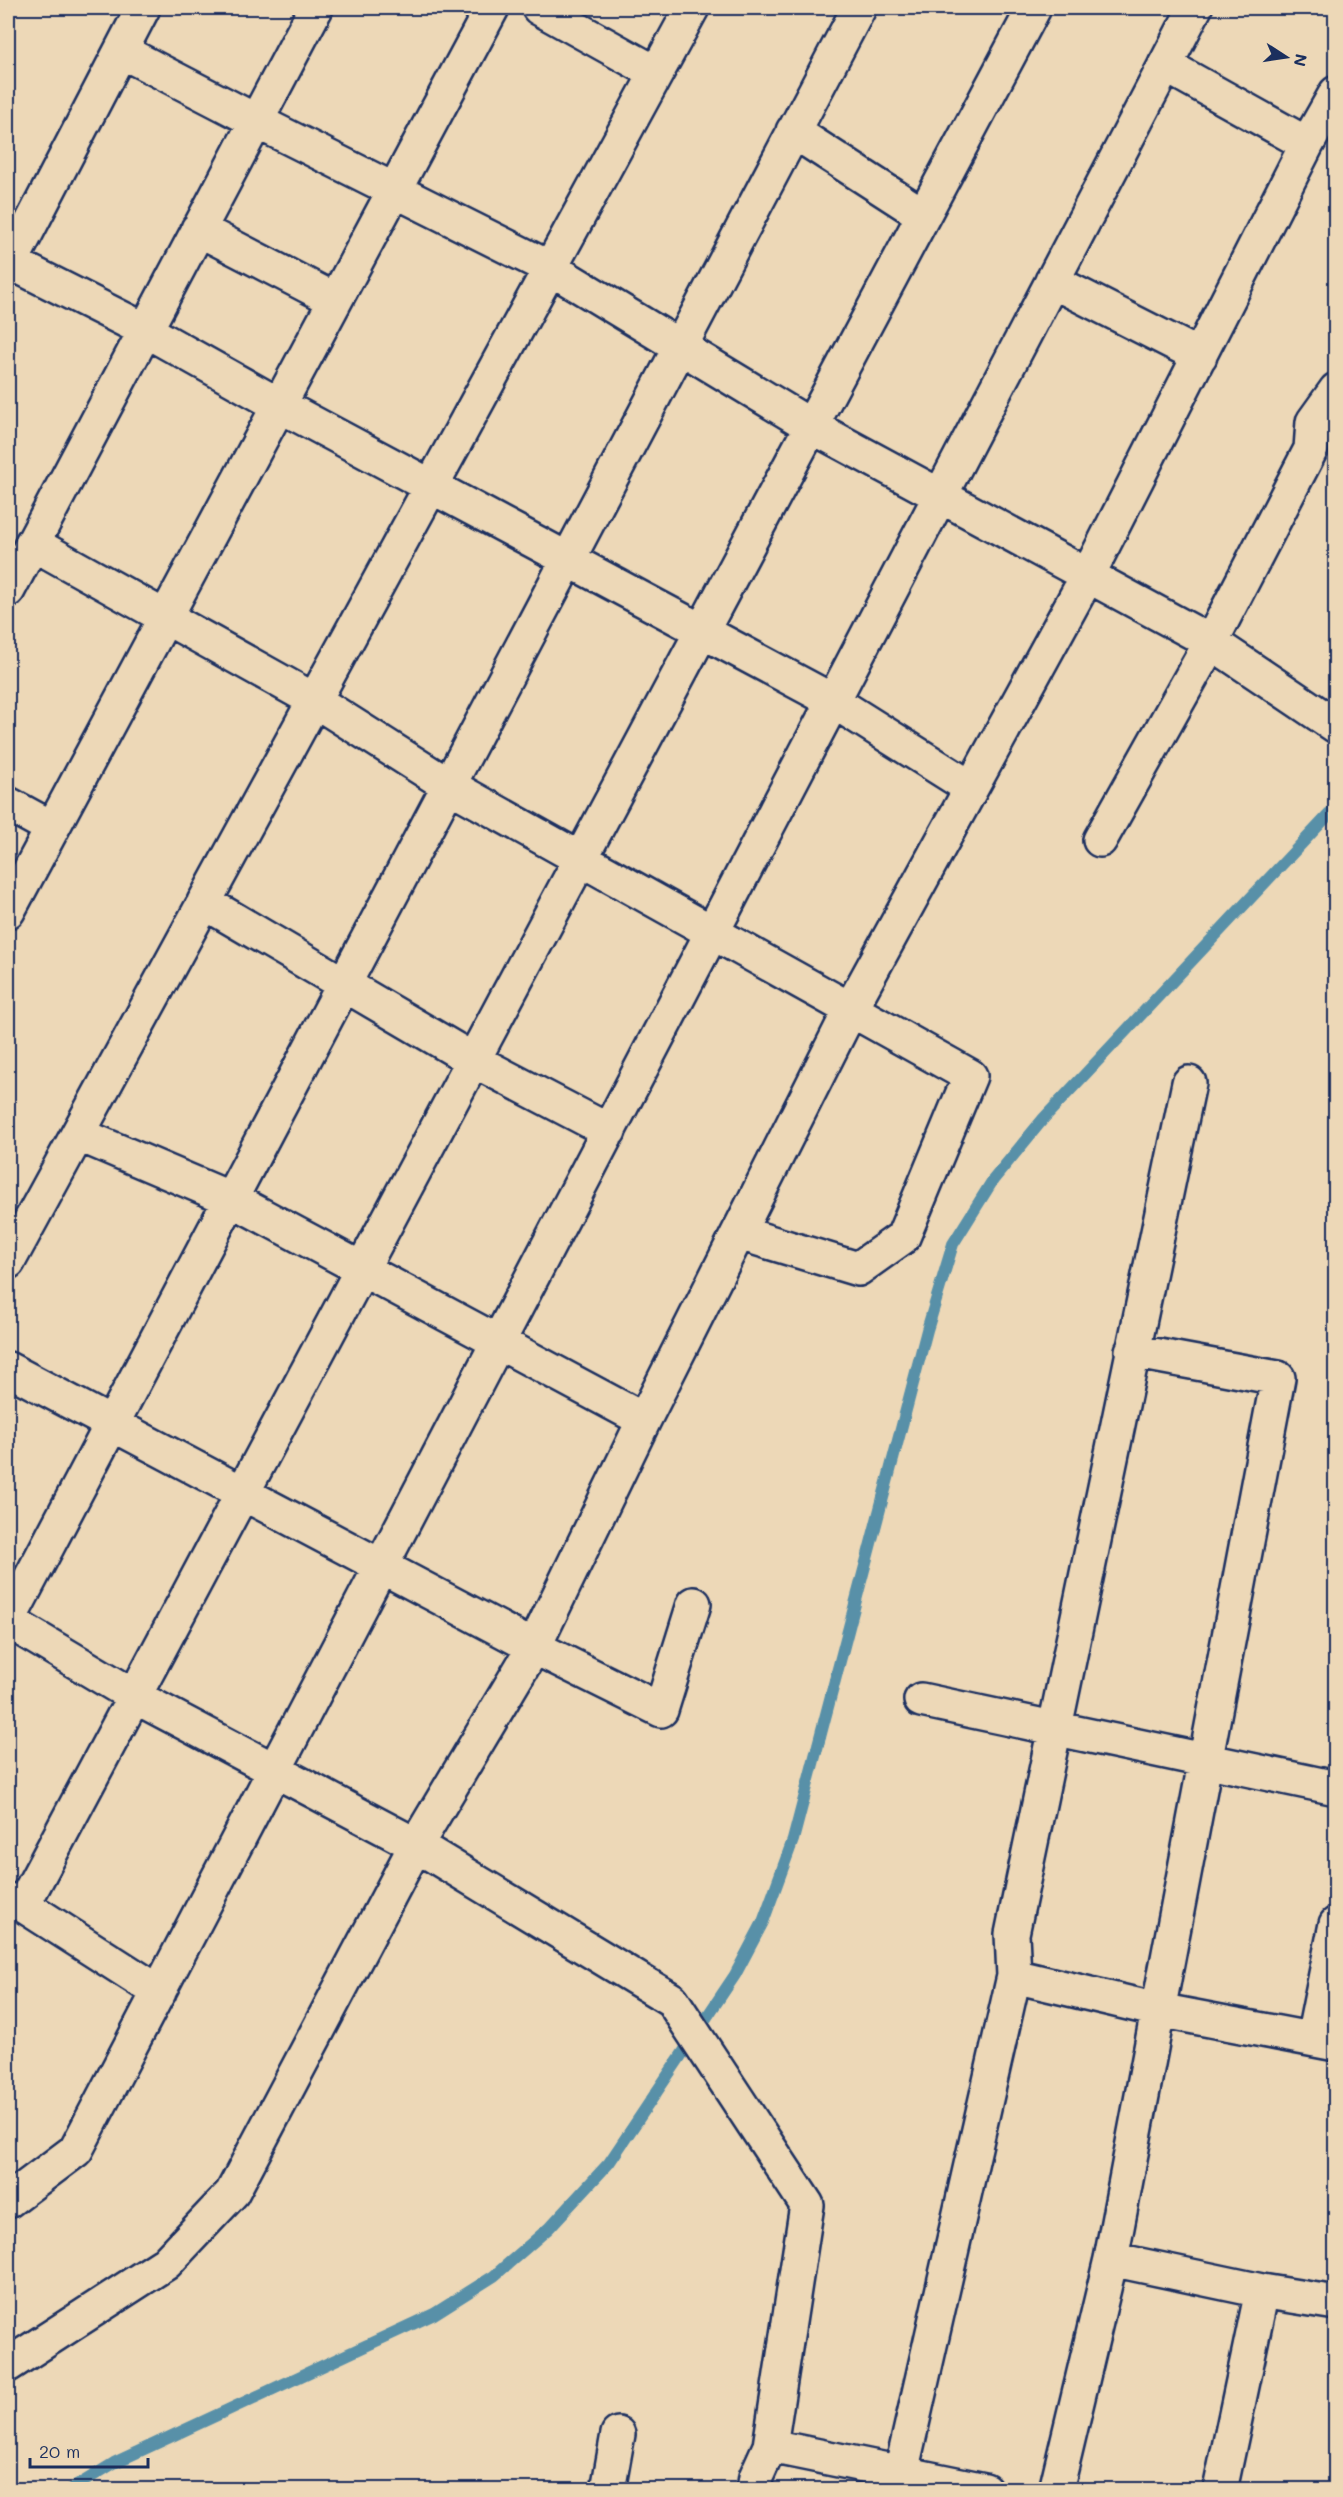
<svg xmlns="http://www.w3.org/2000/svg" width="1343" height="2497" font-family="Mali,sans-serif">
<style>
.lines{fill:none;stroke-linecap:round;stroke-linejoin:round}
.stream{stroke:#5890a8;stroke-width:12}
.minor-casing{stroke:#1b2f5e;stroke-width:38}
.minor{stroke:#edd8b7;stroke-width:33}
</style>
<rect width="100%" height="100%" fill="#edd8b7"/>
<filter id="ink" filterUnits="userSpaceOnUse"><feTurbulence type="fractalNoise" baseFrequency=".0167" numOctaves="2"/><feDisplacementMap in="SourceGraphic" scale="12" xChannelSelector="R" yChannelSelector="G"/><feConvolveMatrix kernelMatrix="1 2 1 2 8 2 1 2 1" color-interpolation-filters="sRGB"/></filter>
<g filter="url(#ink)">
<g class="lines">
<path class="stream" d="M70,2490L114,2463L434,2314L494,2276L549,2228L609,2163L735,1975L763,1922L793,1840L927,1330L953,1244L993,1180L1044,1118L1336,807"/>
<g class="minor-casing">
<path id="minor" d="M539,8L656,73
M121,51L256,121L550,268L811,426L1211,642L1336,726
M1165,65L1307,144
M793,131L923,215
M198,229L335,300
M8,261L145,330L279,405L833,701L971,788
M8,268L143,8
M1052,281L1200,356
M32,543L314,700L448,785L970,1076L903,1237L858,1269L739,1233
M8,590L316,8
M8,804L52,828
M1100,840L1211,642L1311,449L1313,422L1336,390
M204,902L473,1060L609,1131
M8,911L492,8
M78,1134L231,1199L644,1420
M8,1262L692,8
M8,1369L534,1647L661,1710L694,1604
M8,1621L859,8
M8,1621L134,1696L416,1845L672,2000L807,2205L770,2446L756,2477L754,2490
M921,1700L1336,1788
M8,1900L23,1905L159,1992
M23,1905L1034,8
M1014,1976L1158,2010L1336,2044
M1313,2039L1336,1924
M8,2201L76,2150L1195,8
M1111,2259L1262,2291L1336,2303
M8,2365L166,2263L232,2193L416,1845L534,1647L644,1420L858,995L1088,575L1307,144L1336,93
M770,2446L985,2490
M608,2490L618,2434
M897,2490L1014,1976L1012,1934L1189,1083
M1056,2490L1111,2259L1278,1378L1132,1351
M1220,2490L1262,2291"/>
</g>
<use href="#minor" class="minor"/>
</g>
</g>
<rect width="1343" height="2497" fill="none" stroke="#edd8b7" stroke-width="30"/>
<rect x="15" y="15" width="1313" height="2467" fill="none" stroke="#1b2f5e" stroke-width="2" filter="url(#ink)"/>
<g transform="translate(1286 57) rotate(102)" stroke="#edd8b7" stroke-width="4.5" paint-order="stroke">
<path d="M0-4.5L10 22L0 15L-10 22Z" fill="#1b2f5e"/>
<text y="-9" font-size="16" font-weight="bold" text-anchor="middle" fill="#1b2f5e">N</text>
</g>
<path d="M30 2458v9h118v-9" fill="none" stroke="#1b2f5e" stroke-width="3"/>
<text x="39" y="2458" font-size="18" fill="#1b2f5e" stroke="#edd8b7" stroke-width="4.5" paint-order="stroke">20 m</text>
</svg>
